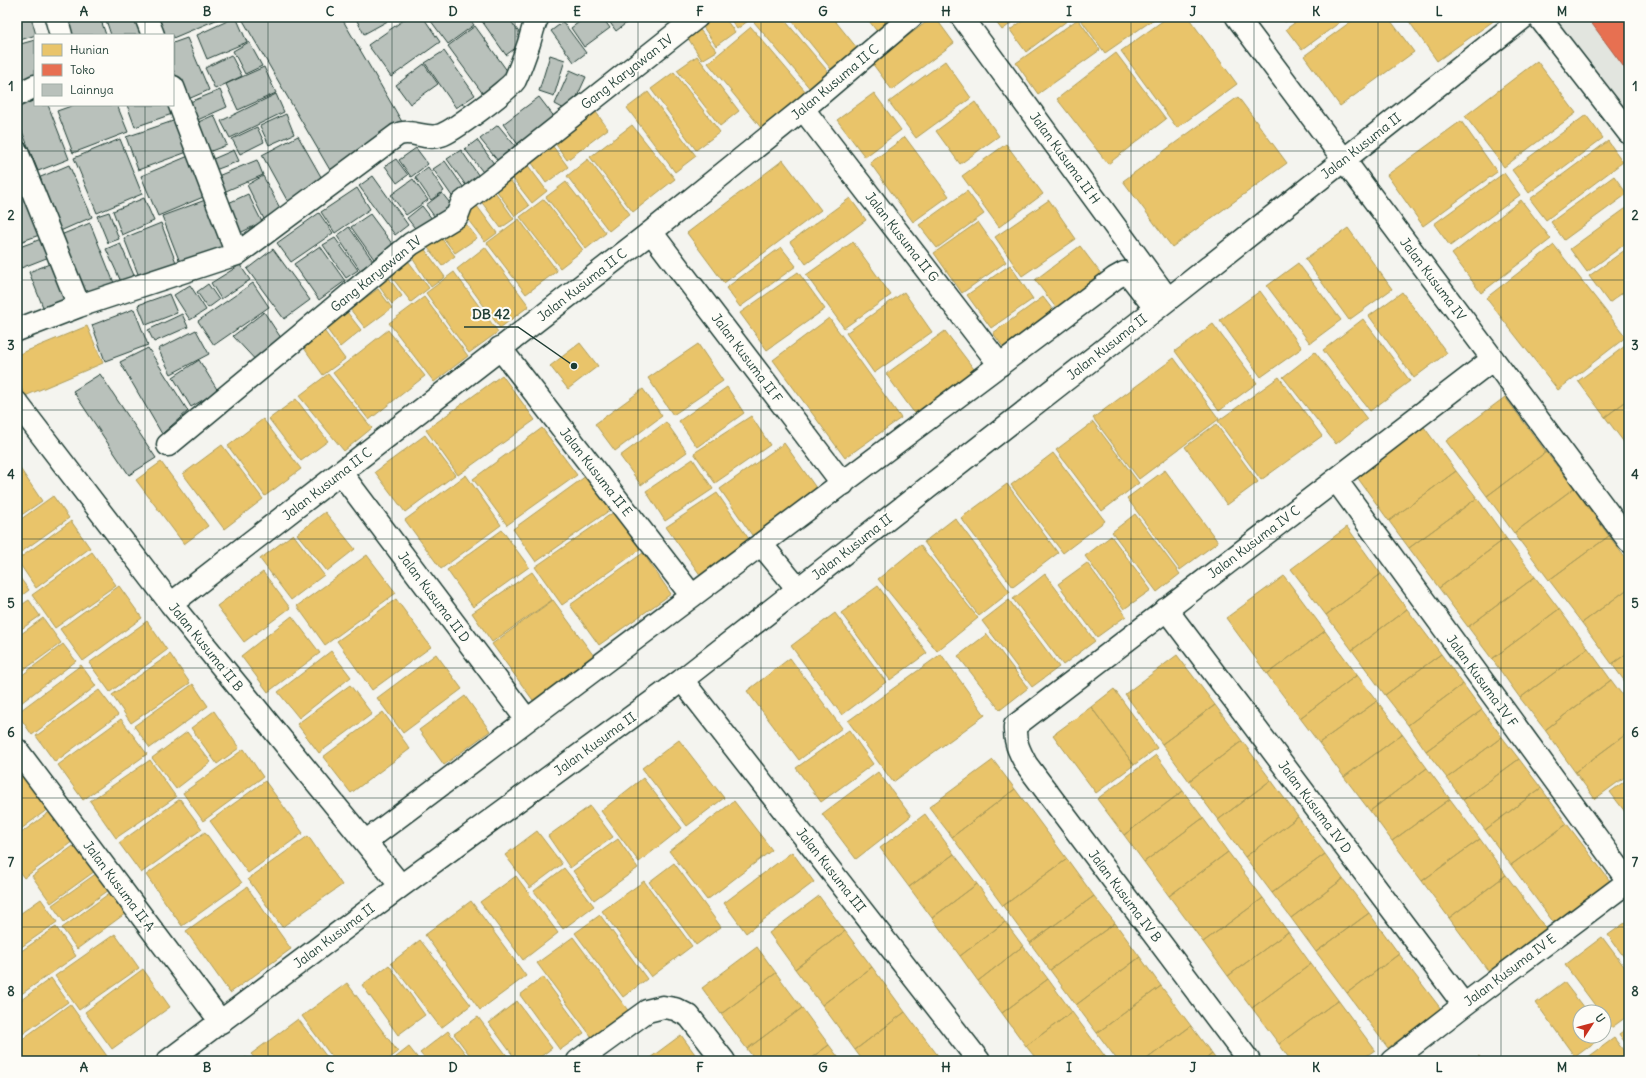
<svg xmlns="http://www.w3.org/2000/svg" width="1646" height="1078" font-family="Delius,sans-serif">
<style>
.built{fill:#e2e5df}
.homes{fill:#e9c46a;stroke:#ac9c5a}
.shops{fill:#e76f51;stroke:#ab6048}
.building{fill:#b9c1bb;stroke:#1f3d34}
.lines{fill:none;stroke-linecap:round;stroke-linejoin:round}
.street-casing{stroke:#1f3d34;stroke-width:25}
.street{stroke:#fdfcf7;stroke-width:22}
.grid{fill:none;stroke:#1f3d34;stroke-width:1;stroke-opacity:0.55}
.labels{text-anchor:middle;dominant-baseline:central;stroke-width:4;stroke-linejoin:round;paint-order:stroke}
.street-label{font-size:13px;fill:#1f3d34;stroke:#fdfcf7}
.leader{fill:none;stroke:#1f3d34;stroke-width:1.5}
.callout-dot{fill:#1f3d34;stroke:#fdfcf7;stroke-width:1.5}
.callout-label{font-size:14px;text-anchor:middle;font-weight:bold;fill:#1f3d34;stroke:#fdfcf7;stroke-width:4;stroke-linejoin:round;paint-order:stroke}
.neatline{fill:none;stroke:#1f3d34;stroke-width:1.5}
.grid-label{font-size:13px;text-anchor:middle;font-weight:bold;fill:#1f3d34}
</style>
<rect width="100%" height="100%" fill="#f4f4ef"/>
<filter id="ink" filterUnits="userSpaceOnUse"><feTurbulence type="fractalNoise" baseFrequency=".025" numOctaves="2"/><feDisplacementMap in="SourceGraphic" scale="8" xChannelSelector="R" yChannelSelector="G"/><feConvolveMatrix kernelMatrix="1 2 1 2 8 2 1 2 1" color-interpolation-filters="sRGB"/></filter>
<g filter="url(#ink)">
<path class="built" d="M1551,17H1629V117Z"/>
<path class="homes" d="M703,17H724L735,32L716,46L699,21Z
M729,17H751L752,18L737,29Z
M760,17H782L831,75L812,91L754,22Z
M789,17H832L857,48L831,69Z
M866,17H901L879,34Z
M933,17H935L954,43L892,90L872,63Z
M992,17H1020L1002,30Z
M1028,17H1072L1026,52L1010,30Z
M1079,17H1157L1105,53Z
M1168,17H1188L1237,84L1177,128L1121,51Z
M1281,17H1292L1285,22Z
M1303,17H1347L1302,50L1286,29Z
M1357,17H1388L1414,52L1340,106L1304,56Z
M1406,17H1499L1437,61Z
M1078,19L1100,50L1038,94L1016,63Z
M696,25L717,51L702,60L684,32Z
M751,27L806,92L762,129L708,63Z
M1116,53L1166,119L1108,164L1057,99Z
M697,56L739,111L720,126L677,70Z
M945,61L971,98L916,138L889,102Z
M1537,61L1576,113L1504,167L1465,116Z
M674,72L720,132L696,150L651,89Z
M648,92L696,156L675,172L627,108Z
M874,93L901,130L865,157L837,120Z
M1238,97L1287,163L1172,247L1123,181Z
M975,102L999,136L960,164L936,131Z
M591,105L608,129L567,160L550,136Z
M1586,115L1603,138L1529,193L1512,170Z
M1461,121L1497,172L1423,226L1387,175Z
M632,125L675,179L633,212L590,157Z
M905,137L949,196L913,222L870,163Z
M549,141L568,167L546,183L530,160Z
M1608,141L1623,162L1546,220L1530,199Z
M1006,144L1043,194L999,227L962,176Z
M588,159L630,214L609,231L567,176Z
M783,160L821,210L724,283L687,233Z
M526,163L547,191L532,203L510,175Z
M1504,173L1520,195L1450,246L1434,224Z
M1614,176L1627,194L1564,240L1551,222Z
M508,177L529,206L515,216L494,187Z
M566,182L606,233L586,249L546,197Z
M493,189L514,219L501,228L480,200Z
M967,191L984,214L937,248L919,225Z
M850,198L866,220L806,264L790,242Z
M544,199L583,250L560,268L520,217Z
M1049,200L1076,239L1022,276L995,237Z
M1521,200L1551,239L1481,293L1452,254Z
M474,202L497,233L485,242L462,212Z
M1629,206V241L1587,272L1570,249Z
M460,216L477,238L455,253L439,232Z
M519,219L557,271L526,294L487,243Z
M978,222L1006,262L962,293L934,253Z
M1348,228L1392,289L1349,320L1305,259Z
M438,234L455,256L442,266L425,244Z
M853,242L891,295L844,328L806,275Z
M420,243L445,277L431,287L409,253Z
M1554,245L1626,337L1558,390L1486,298Z
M1080,246L1105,279L1060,313L1035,280Z
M485,247L529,306L500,328L457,269Z
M781,247L796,266L740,307L726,288Z
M1629,247V288L1609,303L1589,276Z
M405,257L429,288L411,302L387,271Z
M1298,263L1341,320L1310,343L1267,286Z
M1010,265L1033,299L991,328L967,295Z
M454,272L498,332L469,353L426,293Z
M798,272L825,309L767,350L740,313Z
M388,277L402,296L392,304L378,285Z
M378,289L392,308L365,328L350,309Z
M1260,291L1302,348L1261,377L1220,320Z
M904,292L932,332L874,373L846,333Z
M1402,292L1447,353L1414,378L1369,316Z
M424,297L468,356L434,382L389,323Z
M1043,297L1056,314L1006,351L993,333Z
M347,312L361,330L340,347L326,328Z
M829,318L901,418L845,458L773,360Z
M1363,319L1410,381L1370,411L1323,350Z
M319,324L345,359L323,375L299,341Z
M1213,324L1257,383L1219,411L1175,351Z
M87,326L103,363L25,396L17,378V355Z
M388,330L425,376L369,420L333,373Z
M945,331L980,377L920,421L886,374Z
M580,343L598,366L568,389L550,366Z
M1629,343V399L1605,417L1578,381Z
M698,344L723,381L673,415L648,378Z
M1315,352L1367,419L1336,444L1283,377Z
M1174,358L1219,419L1139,479L1093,418Z
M328,374L372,428L344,451L299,396Z
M502,375L535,420L458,475L426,430Z
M1279,377L1322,436L1261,480L1218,421Z
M727,387L744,413L697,447L679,421Z
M643,389L662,416L615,451L595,424Z
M1505,397L1546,452L1487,496L1446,441Z
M296,399L328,441L301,461L269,419Z
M1629,399V443L1626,445L1605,417Z
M751,416L770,445L715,483L694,453Z
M263,419L301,469L265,496L228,446Z
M666,422L687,452L641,485L620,456Z
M1093,422L1139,483L1102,511L1056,450Z
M1216,424L1258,482L1227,505L1185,447Z
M1424,427L1456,471L1389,521L1357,477Z
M542,428L577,475L507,525L473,479Z
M425,435L455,475L405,512L375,472Z
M784,443L819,492L754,538L720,489Z
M222,445L263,499L224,529L183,474Z
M1546,452L1574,488L1514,533L1487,496Z
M1053,453L1105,521L1063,553L1011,485Z
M693,459L713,489L665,521L646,491Z
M161,462L208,526L184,544L136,480Z
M17,464L42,501L17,518Z
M1165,470L1218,542L1180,570L1127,498Z
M1456,471L1477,498L1409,548L1389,521Z
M466,475L501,525L441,569L405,520Z
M586,476L610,510L536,562L513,529Z
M1007,484L1058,553L1013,587L961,518Z
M1574,488L1609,536L1549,580L1514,533Z
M717,493L751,542L701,576L666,527Z
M53,496L69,518L17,555V522Z
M1477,498L1506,538L1439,588L1409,548Z
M325,512L355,549L327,571L297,534Z
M614,512L641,549L562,605L535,567Z
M1135,514L1180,574L1157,592L1112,532Z
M955,518L1010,592L979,616L924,542Z
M71,521L90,548L36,588L17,560Z
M1347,527L1381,574L1326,615L1291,569Z
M502,530L529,567L473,607L447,570Z
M293,534L324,575L291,600L260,559Z
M1111,536L1151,590L1124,609L1085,556Z
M1609,536L1629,563V588L1582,623L1549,580Z
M1506,538L1535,577L1468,627L1439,588Z
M920,545L978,618L937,651L878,579Z
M92,552L116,585L55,628L32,595Z
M643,553L671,594L599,645L570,605Z
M367,555L396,593L325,645L297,606Z
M1087,563L1126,616L1097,637L1058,584Z
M263,572L290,608L244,642L217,606Z
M532,572L552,600L492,642L472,613Z
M17,574L29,590L17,599Z
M1045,574L1095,641L1063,665L1013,599Z
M1381,574L1407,609L1352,650L1326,615Z
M1284,576L1325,631L1267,674L1226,618Z
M1535,577L1559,609L1492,659L1468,627Z
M119,586L142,618L83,661L60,629Z
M878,586L927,653L890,680L841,613Z
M1629,588V652L1612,664L1582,623Z
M396,599L431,647L372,690L337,641Z
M29,600L40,616L17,632V608Z
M553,600L599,663L538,707L492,644Z
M1009,600L1059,667L1032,687L982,621Z
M1407,609L1441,654L1385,695L1352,650Z
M1559,609L1588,648L1520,698L1492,659Z
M835,613L886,682L842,715L791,646Z
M292,616L320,653L268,692L241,656Z
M43,618L61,643L17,675V637Z
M147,621L167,650L110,692L89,663Z
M1325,631L1357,675L1300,718L1267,674Z
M987,634L1028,688L1000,710L958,656Z
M63,644L76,661L17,706V679Z
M1588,648L1611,680L1545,730L1520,698Z
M331,651L351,677L299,718L278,692Z
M1629,652V687L1612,664Z
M170,654L190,683L131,723L112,695Z
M436,654L462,689L403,733L377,698Z
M941,654L985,715L893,782L848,721Z
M1441,654L1463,684L1408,725L1385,695Z
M1177,655L1215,705L1162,744L1125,694Z
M790,658L842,728L799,760L747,691Z
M81,665L96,686L32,735L17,713Z
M1357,675L1377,701L1319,743L1300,718Z
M1611,680L1629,704V732L1575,772L1545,730Z
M193,684L208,706L150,748L134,726Z
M1463,684L1482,710L1426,751L1408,725Z
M350,685L372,714L319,753L297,724Z
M1114,689L1157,748L1134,765L1091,707Z
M99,690L118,715L55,762L36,736Z
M465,696L490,731L444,765L419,730Z
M1377,701L1402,734L1344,777L1319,743Z
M1215,705L1242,741L1189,781L1162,744Z
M1091,707L1134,765L1096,793L1053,735Z
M1482,710L1502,737L1447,778L1426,751Z
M214,711L239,748L217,764L191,728Z
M383,712L410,749L351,793L323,757Z
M121,719L147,754L83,800L58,765Z
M849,730L873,764L821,802L796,768Z
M187,732L211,762L176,789L152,758Z
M1629,732V774L1595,799L1575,772Z
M1402,734L1427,768L1370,811L1344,777Z
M1502,737L1519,759L1463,800L1447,778Z
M679,740L724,798L687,826L642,768Z
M1242,741L1271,780L1218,820L1189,781Z
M244,749L263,777L203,821L183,793Z
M1156,755L1183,791L1124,835L1097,799Z
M1519,759L1541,788L1485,830L1463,800Z
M150,760L176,797L116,838L90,801Z
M993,760L1015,789L952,837L929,807Z
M1427,768L1450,799L1392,841L1370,811Z
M19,770L48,809L17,832V771Z
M878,772L911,816L856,859L822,814Z
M643,778L682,828L639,862L601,811Z
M1629,778V817L1610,792Z
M1271,780L1298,817L1245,857L1218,820Z
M265,781L303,833L248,873L210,821Z
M1541,788L1567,824L1511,865L1485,830Z
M1015,789L1067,859L1003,906L952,837Z
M1183,791L1203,818L1144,862L1124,835Z
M180,799L202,829L141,873L119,843Z
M1450,799L1480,839L1422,881L1392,841Z
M734,801L772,850L707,900L669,851Z
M590,806L613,837L570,868L548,836Z
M51,811L73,841L24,878L17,869V836Z
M925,814L954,854L909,887L880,848Z
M1298,817L1325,854L1272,893L1245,857Z
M1203,818L1228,852L1169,896L1144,862Z
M1567,824L1610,881L1554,923L1511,865Z
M537,831L562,864L530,888L505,855Z
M205,832L242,883L182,926L146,875Z
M308,836L342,885L282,927L248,879Z
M618,839L638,868L594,900L573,871Z
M1480,839L1506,875L1449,918L1422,881Z
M76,844L95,871L51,903L32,876Z
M792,852L814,882L746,933L724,903Z
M1228,852L1263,898L1203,942L1169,896Z
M954,854L977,884L932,918L909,887Z
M1325,854L1343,879L1291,918L1272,893Z
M1067,859L1094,896L1030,943L1003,906Z
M674,863L721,927L696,945L649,882Z
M564,868L594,906L563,929L534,891Z
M97,873L109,890L64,922L52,905Z
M1506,875L1547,930L1489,972L1449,918Z
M516,876L558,933L523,960L480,902Z
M1343,879L1369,913L1316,952L1291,918Z
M644,881L692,946L651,977L602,911Z
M977,884L1005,922L960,956L932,918Z
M247,887L291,949L230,993L186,931Z
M111,892L126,913L77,949L62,928Z
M819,896L845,931L795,969L769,933Z
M1094,896L1115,923L1050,970L1030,943Z
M1263,898L1288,932L1228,976L1203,942Z
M41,899L57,922L17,950V916Z
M471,901L526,976L480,1010L425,935Z
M1369,913L1399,954L1347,993L1316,952Z
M600,915L647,979L623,997L575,933Z
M1629,920V964L1608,935Z
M1005,922L1023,946L978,981L960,956Z
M1115,923L1140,957L1076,1005L1050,970Z
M56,927L76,956L17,997V954Z
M845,931L872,967L822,1005L795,969Z
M1288,932L1311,964L1252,1008L1228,976Z
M115,934L139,968L79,1010L55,976Z
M573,937L633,1017L597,1044L537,963Z
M1602,937L1629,973V1015L1611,1028L1604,1018V1012H1600L1565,965Z
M420,940L471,1005L441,1028L391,963Z
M1023,946L1048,979L1002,1013L978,981Z
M757,947L776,973L721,1014L702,988Z
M1399,954L1441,1009L1388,1048L1347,993Z
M1140,957L1161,986L1097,1033L1076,1005Z
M1311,964L1338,1000L1279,1044L1252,1008Z
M389,965L425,1015L398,1035L362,985Z
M872,967L905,1012L855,1050L822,1005Z
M143,969L170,1007L112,1049L85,1012Z
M776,973L802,1008L747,1049L721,1014Z
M543,977L584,1033L560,1050L520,995Z
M51,978L68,1002L17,1038V1003Z
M1048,979L1072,1012L1026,1046L1002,1013Z
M1564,982L1587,1012H1580V1036H1603L1575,1057L1536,1003Z
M347,983L398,1052L386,1061H335L302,1016Z
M1161,986L1191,1026L1144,1061H1118L1097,1033Z
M1338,1000L1375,1050L1359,1061H1291L1279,1044Z
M517,1001L552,1048L535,1061H517L489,1023Z
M70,1004L109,1059L106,1061H17V1043Z
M802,1008L829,1045L807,1061H756L747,1049Z
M905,1012L939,1057L933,1061H863L855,1050Z
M1072,1012L1104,1055L1097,1061H1038L1026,1046Z
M478,1017L511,1061H474L454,1034Z
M298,1019L330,1061H257L251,1054Z
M1191,1026L1212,1054L1203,1061H1144Z
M1629,1027V1048L1619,1034Z
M448,1031L471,1061H427L420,1053Z
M681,1035L700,1061H646Z
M1614,1038L1629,1058V1061H1583Z
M829,1045L841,1061H807Z
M409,1047L420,1061H391Z
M1212,1054L1217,1061H1203Z
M1104,1055L1109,1061H1097Z
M1479,1056L1483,1061H1473Z
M246,1057L249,1061H241Z
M939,1057L942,1061H933Z"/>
<path class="shops" d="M1587,17H1629V74Z"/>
<path class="building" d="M17,17H31L36,35L17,41Z
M64,17H100L106,35H71Z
M105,17H138L144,35H111Z
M155,17H223L173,38V35H162Z
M236,17L247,42L207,59L197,35Z
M241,17H341L405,127L330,170Z
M355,17H395L364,34Z
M408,17H423L440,42L391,77L368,45Z
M428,17H468L474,25L448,44Z
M479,17H508L525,41L506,55Z
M586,17H602L610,28L584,47L571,28Z
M606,17H626L629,21L616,31Z
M563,22L586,53L574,62L551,31Z
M475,26L513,79L486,98L448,46Z
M187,38L209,90L186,100L173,69V43Z
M35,40V75L21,79L17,65V45Z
M249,42L262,66L245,74L233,51Z
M444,51L475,95L456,108L425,63Z
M231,55L242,76L215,89L205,68Z
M550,55L565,60L554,96L539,91Z
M424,64L438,84L410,104L396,85Z
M264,67L276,93L238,110L226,84Z
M570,70L586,77L570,112L555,104Z
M220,90L227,107L193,122L185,104Z
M276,94L284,112L230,138L221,121Z
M539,97L559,123L522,150L503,124Z
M35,100V105H48L69,159L38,171L17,119V107Z
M74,105H117L128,132L73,153L57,111Z
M127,105H172L175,113L135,127Z
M286,114L294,134L269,145L260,126Z
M214,115L227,145L206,153L192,125Z
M179,119L190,151L138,170L126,137Z
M498,125L521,153L503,167L480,139Z
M257,127L264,142L240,154L232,139Z
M298,136L324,182L288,202L262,155Z
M120,139L142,194L97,213L74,158Z
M477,140L497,168L486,176L465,149Z
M416,148L428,164L411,177L399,160Z
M234,150L239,161L210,172L206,162Z
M461,150L483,182L470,191L447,159Z
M191,155L208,195L158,216L141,176Z
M396,159L408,175L397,183L385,166Z
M257,160L263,175L219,194L213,178Z
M445,161L466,191L454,199L433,169Z
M69,165L92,217L58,232L36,179Z
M428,167L444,191L431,200L415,177Z
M17,170L45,233L17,243Z
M263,176L282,212L265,221L247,185Z
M373,176L408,225L395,235L359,186Z
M413,179L428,200L406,215L391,195Z
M357,188L370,209L335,233L321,212Z
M442,193L456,211L440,224L426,205Z
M248,194L262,222L238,234L224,205Z
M144,198L154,221L122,235L113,211Z
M208,199L227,248L181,265L162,216Z
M422,206L436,224L421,236L407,218Z
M109,212L119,239L108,243L97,216Z
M319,213L333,233L291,262L277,243Z
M370,214L393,245L374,259L351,227Z
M90,223L114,283L81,297L56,237Z
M161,223L177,265L140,279L124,238Z
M349,227L373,261L360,270L337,236Z
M335,238L358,270L346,278L323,245Z
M41,239L49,257L21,268L17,258V248Z
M120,243L136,280L123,286L106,249Z
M320,246L345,281L319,300L294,264Z
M273,249L310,300L284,319L247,269Z
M52,263L68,302L45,312L29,272Z
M240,265L250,280L221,299L211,283Z
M253,283L269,307L214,345L198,321Z
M208,284L219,300L208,308L197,292Z
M190,285L206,310L190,320L174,295Z
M169,294L177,313L146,325L138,305Z
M134,309L148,345L105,361L92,325Z
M264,312L285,344L260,365L233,336Z
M182,314L188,327L154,342L148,330Z
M196,330L209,354L171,374L158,349Z
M148,348L188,411L162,434L120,362Z
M199,360L218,391L191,407L173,377Z
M100,374L156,458L129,475L73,391Z"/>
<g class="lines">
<g class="street-casing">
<path id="street" d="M56,17L61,35
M146,17L153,35
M962,17L1168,299
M1237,17L1629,541
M1539,17L1629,133
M173,87L237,254
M17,95L35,86
M803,109L1000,365
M17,152L79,306
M651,232L843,484
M17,330L79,306L237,254L397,135C411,128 426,141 441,135C452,132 511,88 515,80C520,69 525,55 529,43C532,34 533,25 538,17
M500,348L692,596
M17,403L171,604L401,886
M168,445L411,244L457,216L462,203L697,17
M341,473L527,720
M1336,480L1629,882
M761,544L798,589
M171,604L651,232L803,109L911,17
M1166,609L1464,1005
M682,680L979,1061
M17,750L221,1022
M365,842L1115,278L1124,273L1131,277L1156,309
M168,1061L401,886L682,680L1156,309L1524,17
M578,1061L647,1011L663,1007L675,1009L689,1016L724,1061
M1249,1061L1026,764C1019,751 1014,741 1015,726L1493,359
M1392,1061L1464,1005L1629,881"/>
</g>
<use href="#street" class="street"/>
</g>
</g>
<path class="grid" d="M145,17V35M268,17V1061M392,17V1061M515,17V1061M638,17V1061M761,17V1061M885,17V1061M1008,17V1061M1131,17V1061M1254,17V1061M1378,17V1061M1501,17V1061M145,105V1061M17,151H1629M17,280H1629M17,410H1629M17,539H1629M17,668H1629M17,798H1629M17,927H1629"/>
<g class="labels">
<g class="street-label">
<text transform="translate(627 72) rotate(-38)">Gang Karyawan IV</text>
<text transform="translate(835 82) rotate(-40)">Jalan Kusuma II C</text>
<text transform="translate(1361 146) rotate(-38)">Jalan Kusuma II</text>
<text transform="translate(1065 158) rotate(54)">Jalan Kusuma II H</text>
<text transform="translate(902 237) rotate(52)">Jalan Kusuma II G</text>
<text transform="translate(376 274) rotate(-39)">Gang Karyawan IV</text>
<text transform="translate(1433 279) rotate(53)">Jalan Kusuma IV</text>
<text transform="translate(582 285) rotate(-38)">Jalan Kusuma II C</text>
<text transform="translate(1107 347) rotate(-38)">Jalan Kusuma II</text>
<text transform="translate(747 358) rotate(53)">Jalan Kusuma II F</text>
<text transform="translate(596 472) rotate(52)">Jalan Kusuma II E</text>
<text transform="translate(327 484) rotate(-38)">Jalan Kusuma II C</text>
<text transform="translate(1254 542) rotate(-37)">Jalan Kusuma IV C</text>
<text transform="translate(852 547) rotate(-38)">Jalan Kusuma II</text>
<text transform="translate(434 597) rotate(53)">Jalan Kusuma II D</text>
<text transform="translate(206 647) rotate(51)">Jalan Kusuma II B</text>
<text transform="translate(1482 681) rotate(54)">Jalan Kusuma IV F</text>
<text transform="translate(595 744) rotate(-36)">Jalan Kusuma II</text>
<text transform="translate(1315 807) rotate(53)">Jalan Kusuma IV D</text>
<text transform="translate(831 870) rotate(52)">Jalan Kusuma III</text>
<text transform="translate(119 886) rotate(53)">Jalan Kusuma II A</text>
<text transform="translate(1125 896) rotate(53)">Jalan Kusuma IV B</text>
<text transform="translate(334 936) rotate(-37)">Jalan Kusuma II</text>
<text transform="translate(1510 970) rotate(-37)">Jalan Kusuma IV E</text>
</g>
</g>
<path class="leader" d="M574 366L518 327H464"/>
<circle class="callout-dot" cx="574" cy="366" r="4"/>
<g class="callout-label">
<text x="491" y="319">DB 42</text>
</g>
<rect width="1646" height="1078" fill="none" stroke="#fdfcf7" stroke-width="44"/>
<rect x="34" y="34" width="140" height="72" fill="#fdfcf7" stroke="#a4b0a9"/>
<rect x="42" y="44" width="20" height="12" fill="#e9c46a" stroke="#a4b0a9"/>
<text x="70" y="54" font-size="12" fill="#1f3d34">Hunian</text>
<rect x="42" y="64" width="20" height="12" fill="#e76f51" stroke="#a4b0a9"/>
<text x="70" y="74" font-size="12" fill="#1f3d34">Toko</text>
<rect x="42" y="84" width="20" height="12" fill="#b9c1bb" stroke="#a4b0a9"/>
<text x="70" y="94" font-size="12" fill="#1f3d34">Lainnya</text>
<g transform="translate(1592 1024) rotate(54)"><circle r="19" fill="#fdfcf7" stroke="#a4b0a9"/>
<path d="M0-3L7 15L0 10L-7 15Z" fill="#c8321e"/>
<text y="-6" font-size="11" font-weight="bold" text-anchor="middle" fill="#1f3d34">U</text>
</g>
<rect x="22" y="22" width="1602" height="1034" class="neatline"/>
<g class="grid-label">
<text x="84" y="16">A</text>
<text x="207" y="16">B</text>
<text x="330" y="16">C</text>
<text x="453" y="16">D</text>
<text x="577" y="16">E</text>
<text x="700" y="16">F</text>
<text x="823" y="16">G</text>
<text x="946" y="16">H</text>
<text x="1069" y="16">I</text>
<text x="1193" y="16">J</text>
<text x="1316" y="16">K</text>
<text x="1439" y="16">L</text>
<text x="1562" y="16">M</text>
<text x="11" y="91">1</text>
<text x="1635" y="91">1</text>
<text x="11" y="220">2</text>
<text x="1635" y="220">2</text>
<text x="11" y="350">3</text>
<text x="1635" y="350">3</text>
<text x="11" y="479">4</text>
<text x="1635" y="479">4</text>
<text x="11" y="608">5</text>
<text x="1635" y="608">5</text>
<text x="11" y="737">6</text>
<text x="1635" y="737">6</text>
<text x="11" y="867">7</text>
<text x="1635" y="867">7</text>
<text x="11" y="996">8</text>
<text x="1635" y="996">8</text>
<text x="84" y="1072">A</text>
<text x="207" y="1072">B</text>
<text x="330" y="1072">C</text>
<text x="453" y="1072">D</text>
<text x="577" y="1072">E</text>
<text x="700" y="1072">F</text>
<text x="823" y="1072">G</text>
<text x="946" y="1072">H</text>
<text x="1069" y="1072">I</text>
<text x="1193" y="1072">J</text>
<text x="1316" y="1072">K</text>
<text x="1439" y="1072">L</text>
<text x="1562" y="1072">M</text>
</g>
</svg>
